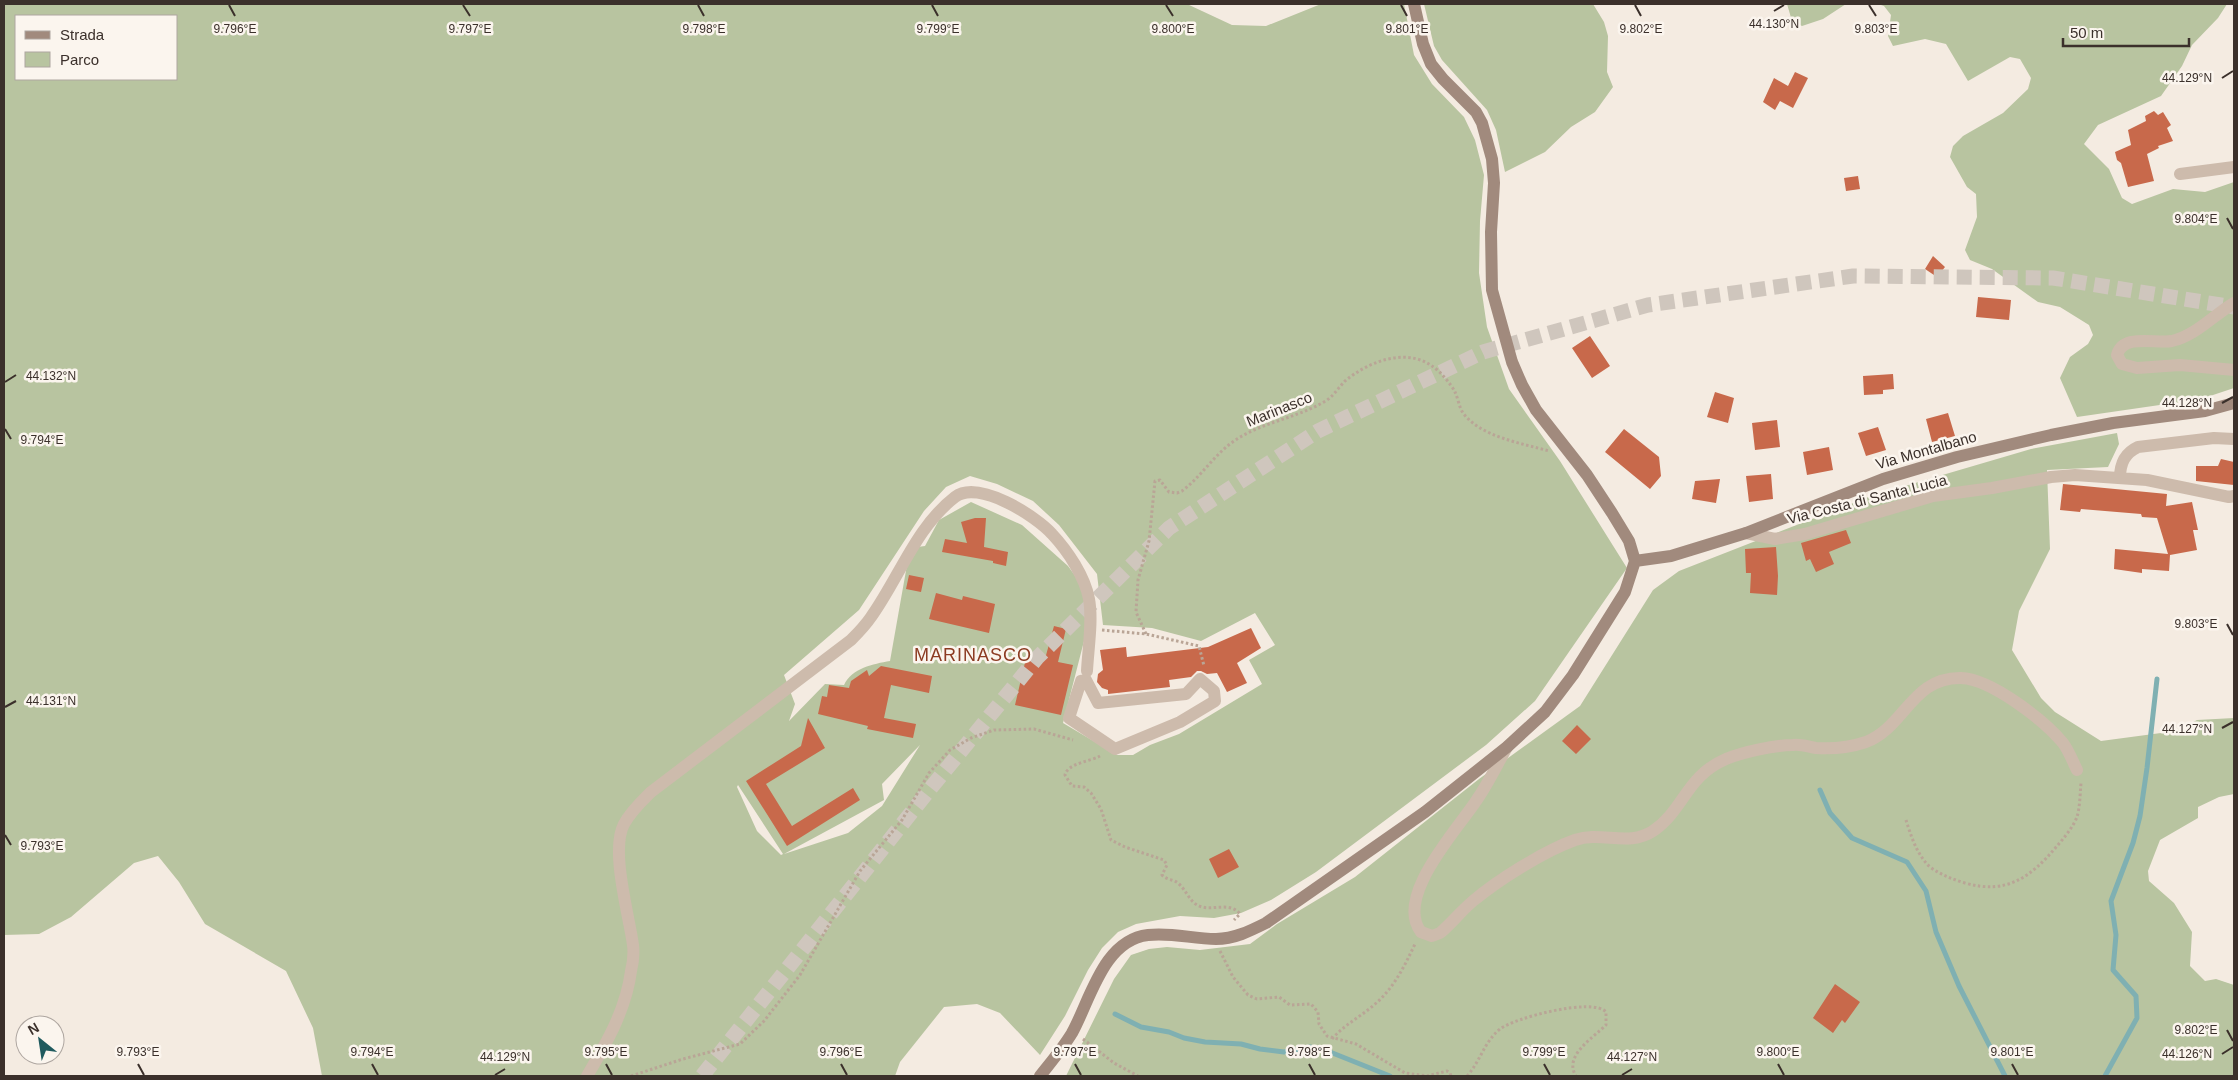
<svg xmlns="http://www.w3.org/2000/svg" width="2238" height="1080" font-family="Arial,sans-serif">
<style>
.green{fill:#b8c4a0;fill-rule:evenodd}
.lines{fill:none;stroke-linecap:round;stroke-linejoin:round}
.stream{stroke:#7fb0b2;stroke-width:5}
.building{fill:#c8694b}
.highway-tunnel{stroke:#cfc6bd;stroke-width:15;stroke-dasharray:15 8;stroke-linecap:butt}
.path{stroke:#b9a596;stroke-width:3;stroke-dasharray:2.5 2.5;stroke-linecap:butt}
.street{stroke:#cdbbac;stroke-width:12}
.secondary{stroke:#a18a7d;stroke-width:12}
.ticks{fill:none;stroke:#3b302b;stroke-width:2}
.labels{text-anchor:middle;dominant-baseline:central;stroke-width:5;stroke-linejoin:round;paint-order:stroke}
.street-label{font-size:15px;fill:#3b302b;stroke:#fbf5ee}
.quarter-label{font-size:18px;letter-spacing:1px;fill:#8c3b22;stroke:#fbf5ee}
.ticks-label{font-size:12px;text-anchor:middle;fill:#3b302b;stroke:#fbf5ee;stroke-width:5;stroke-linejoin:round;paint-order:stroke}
</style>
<rect width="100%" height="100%" fill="#f4ebe1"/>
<path class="green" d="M4,4H1187L1232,25L1266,26L1321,4H1404L1414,55L1432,84L1464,117L1475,140L1484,175L1480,221L1479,273L1487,327L1509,389L1560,461L1627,568L1535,701L1486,745L1316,872L1271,900L1241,913L1214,918L1180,916L1136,924L1118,932L1102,948L1088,970L1065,1016L1040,1055L1000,1013L977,1004L944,1007L900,1062L895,1076H322L313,1028L286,971L205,924L179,882L158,856L134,863L71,917L39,934L4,935ZM16,16H176V79H16ZM970,476L997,484L1033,501L1059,525L1097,574L1103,625L1152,628L1201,641L1255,613L1275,645L1249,660L1262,684L1179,734L1150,745L1133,755H1117L1063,723L1094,602L1068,566L1022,525L971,502L939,520L925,546L910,548L890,661C873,664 852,668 844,685L825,684L789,721L795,704L784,675L859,610L924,511L946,487ZM920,745L882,806L848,833L784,854L884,800L882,784ZM738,785L783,854L781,855L757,831L737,787Z
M1424,4H1593L1604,22L1608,36L1607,72L1613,87L1595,112L1571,127L1545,152L1505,172L1496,130L1487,110L1442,60L1434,46Z
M1787,4H1846L1823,19L1802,26L1792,21Z
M1878,4H2227L2218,18L2192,45L2182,66L2161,96L2098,125L2084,144L2109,169L2122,198L2132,204L2173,189L2205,192L2234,182V388L2201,399L2077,417L2060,378L2070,357L2088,344L2093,335L2089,325L2060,307L2038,302L1992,269L1970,260L1965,250L1977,217L1976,194L1967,187L1950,157L1953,146L1963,136L2003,113L2028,89L2031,78L2020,59L2010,57L1968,81L1946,44L1925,39L1893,46L1888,36L1891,15L1884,6Z
M2117,433L2119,444L2108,467L2047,470L2050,549L2019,611L2012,650L2041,698L2055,712L2101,741L2176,731L2197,720L2234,718V794L2219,797L2198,807V818L2160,840L2148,871L2149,881L2174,903L2192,932L2190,966L2205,981L2216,979L2234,985V1076H1066L1114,979L1131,955L1149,949L1167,947L1200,950L1250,944L1277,924L1355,877L1479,779L1580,706L1653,590L1679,571L1871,496L2031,449Z"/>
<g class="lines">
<path class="stream" d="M1820,790L1830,813L1852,838L1907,862L1926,891L1936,932L1959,986L2005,1076
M1115,1014L1141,1027L1169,1032L1184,1038L1205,1042L1241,1044L1260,1049L1284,1052L1310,1047L1325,1050L1390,1076
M2105,1076L2137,1018L2136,996L2113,970L2116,935L2111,901L2133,843L2140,816L2147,768L2157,679"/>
</g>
<path class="building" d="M1795,72L1808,78L1793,108L1780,101L1775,110L1763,102L1774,78L1788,86Z
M2154,111L2158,115L2163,112L2171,125L2167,128L2173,141L2158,146L2159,148L2147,154L2154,181L2128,187L2121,163L2117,160L2115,152L2131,145L2128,130L2146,121L2145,116Z
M1858,176L1860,189L1846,191L1844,178Z
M1933,256L1945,267L1937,277L1925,269Z
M1978,297L2011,300L2009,320L1976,317Z
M1590,336L1610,366L1592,378L1572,348Z
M1893,374L1894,389L1883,390V394L1864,395L1863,376Z
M1715,392L1734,398L1728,423L1707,417Z
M1948,413L1955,436L1932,442L1926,419Z
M1777,420L1780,447L1755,450L1752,423Z
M1878,427L1886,450L1866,456L1858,433Z
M1624,429L1659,457L1661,476L1650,489L1605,452Z
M1829,447L1833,470L1807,475L1803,452Z
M2221,459L2234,462V485L2196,481V466H2218Z
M1771,474L1773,499L1749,502L1746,476Z
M1720,479L1716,503L1692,499L1695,481Z
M2063,484L2167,494L2166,506L2192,502L2198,530H2193L2197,550L2170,555L2169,571L2142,569V573L2114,569L2115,549L2168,554L2157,518L2142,517L2141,514L2081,509L2080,512L2060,510Z
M975,518H986L984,547L1008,552L1006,566L993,563V561L942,552L945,539L967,543L961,522Z
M1846,530L1851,543L1829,552L1834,564L1816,572L1810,559L1806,561L1801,543Z
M1776,547L1778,576L1777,595L1750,593L1751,573H1746L1745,549Z
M909,575L924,578L921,592L906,589Z
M936,593L962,600L963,596L995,604L989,633L929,619Z
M1054,626L1066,629L1058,662L1073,665L1061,715L1015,705L1027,654L1045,659Z
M1251,628L1261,648L1237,663L1247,683L1227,692L1217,673L1207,674L1201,671H1197L1191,677L1169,680L1170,687L1108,694V690L1102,688L1097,682L1098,674L1103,670L1100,650L1126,647L1127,657L1208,647Z
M881,666L932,676L929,693L891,685L884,718L916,724L913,738L867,729L868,726L818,714L822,696L827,697L829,685L849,688L851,681L867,670L869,676Z
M808,718L825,748L766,784L792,826L853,788L860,800L787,846L746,781L801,746Z
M1577,725L1591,739L1576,754L1562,741Z
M1229,849L1239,867L1218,878L1209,859Z
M1835,984L1860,1002L1845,1023L1842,1020L1833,1033L1813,1018Z"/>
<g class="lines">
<path class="highway-tunnel" d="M702,1076L930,789L1037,658L1169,528L1318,431L1483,352L1648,305L1853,276L2053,278L2234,307"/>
<path class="path" d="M1102,630L1146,634L1199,646L1204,666
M1146,634L1136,612L1138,580L1149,541L1155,481L1160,480L1169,492L1177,493L1182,491C1202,476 1215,453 1237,439C1264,422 1296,418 1324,402C1333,397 1338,388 1345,381C1368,362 1405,347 1432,366C1440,371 1451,384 1455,392C1458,398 1459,407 1463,413C1481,437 1521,443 1549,451
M1100,756C1089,762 1068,763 1065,775L1072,786L1084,787L1091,793L1101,809L1111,840L1125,847L1164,860L1167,865L1162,875C1166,880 1174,879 1179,884C1187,891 1190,904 1202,907C1214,910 1231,902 1240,914L1234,920
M1906,820C1911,836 1917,855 1930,867C1941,875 1952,879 1965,883C2007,895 2031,877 2057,846C2064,838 2073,827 2077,817C2080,807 2080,794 2081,783
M1220,951L1233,977L1248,995L1257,999L1279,997L1290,1005L1311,1004L1318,1012L1319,1024L1327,1036L1356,1044L1405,1073L1427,1076L1447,1071L1450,1073L1451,1076
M1083,1039L1114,1063L1138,1076
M1332,1039C1344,1025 1360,1017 1374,1005C1394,988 1404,967 1415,944
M631,1076L683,1059L740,1044L764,1021L800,975L860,871L902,820L929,773L950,750L971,738L994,730L1034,729L1073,740
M1467,1076C1480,1062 1484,1042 1500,1029C1514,1018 1593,997 1606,1012V1025C1593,1038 1563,1056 1576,1076"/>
<path class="street" d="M2180,174L2234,167
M2234,303C2214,315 2195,336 2172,341C2156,344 2123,333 2117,355L2122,364L2137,368L2180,365L2234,370
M2120,478C2120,463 2125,453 2138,447L2214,438L2234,439
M1746,533L1775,539L1805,534L1933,496L1992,488L2051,477L2075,475L2147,480L2229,497L2234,496
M1200,679L1214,691L1215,701L1180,722L1115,749L1069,718L1081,681L1086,680L1098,703L1186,694Z
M1507,747C1497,765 1488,784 1476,801C1457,830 1394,897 1421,932L1432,936L1440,933C1452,923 1461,911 1473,901C1498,880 1544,851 1575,840C1601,831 1629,847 1653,831C1684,810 1686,776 1726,759C1743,752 1775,745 1793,745C1801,744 1809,747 1816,748C1831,749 1851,747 1866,742C1905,727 1912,677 1961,678C1991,679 2044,720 2063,743C2069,751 2073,762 2077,770
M587,1076C606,1044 626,1010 631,971C633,963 634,953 633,945C629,915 610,850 624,824C631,811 641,802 651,792L851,640C858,633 865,626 871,617C899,578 916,527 955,497C978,479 1036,516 1052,534C1068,551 1085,577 1089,599C1093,620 1088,650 1087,671"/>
<path class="secondary" d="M1635,561L1671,556L1746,533L1883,479L1957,457L2051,435L2113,423L2205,411L2234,403
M1040,1076C1051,1062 1063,1048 1072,1033C1090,1001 1103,940 1148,935C1171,932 1193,939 1216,939C1234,939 1250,931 1266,923L1425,812L1507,747L1545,712L1573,675L1625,592L1635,561L1629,541L1612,513L1587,475L1536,410L1522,385L1512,362L1492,290L1491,232L1494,183L1492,159L1482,123L1476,112L1443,79L1431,64L1423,44L1414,4"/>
</g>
<path class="ticks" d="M229,5L235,16M463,5L470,16M698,5L704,16M932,5L938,16M1166,5L1173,16M1401,5L1407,16M1635,5L1641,16M1869,5L1876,16M1774,11L1784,5M2222,78L2233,71M2227,218L2233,229M5,382L16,375M2222,403L2233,397M5,429L11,439M2227,624L2233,635M5,707L16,701M2222,728L2233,722M5,835L11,845M2227,1030L2233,1041M2222,1054L2233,1047M138,1064L144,1075M372,1064L378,1075M606,1064L612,1075M841,1064L847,1075M1075,1064L1081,1075M1309,1064L1315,1075M1544,1064L1550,1075M1778,1064L1784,1075M2012,1064L2018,1075M495,1075L505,1069M1622,1075L1632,1069"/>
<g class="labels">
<g class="street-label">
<text transform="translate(1279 409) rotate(-22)">Marinasco</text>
<text transform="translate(1926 450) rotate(-16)">Via Montalbano</text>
<text transform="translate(1867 499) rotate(-14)">Via Costa di Santa Lucia</text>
</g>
<g class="quarter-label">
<text x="973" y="655">MARINASCO</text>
</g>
</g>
<g class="ticks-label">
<text x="1774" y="28">44.130°N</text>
<text x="235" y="33">9.796°E</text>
<text x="470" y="33">9.797°E</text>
<text x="704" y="33">9.798°E</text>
<text x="938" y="33">9.799°E</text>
<text x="1173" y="33">9.800°E</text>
<text x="1407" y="33">9.801°E</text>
<text x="1641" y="33">9.802°E</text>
<text x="1876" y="33">9.803°E</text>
<text x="2187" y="82">44.129°N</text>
<text x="2196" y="223">9.804°E</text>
<text x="51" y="380">44.132°N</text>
<text x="2187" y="407">44.128°N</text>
<text x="42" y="444">9.794°E</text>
<text x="2196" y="628">9.803°E</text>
<text x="51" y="705">44.131°N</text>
<text x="2187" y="733">44.127°N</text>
<text x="42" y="850">9.793°E</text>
<text x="2196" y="1034">9.802°E</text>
<text x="138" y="1056">9.793°E</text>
<text x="372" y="1056">9.794°E</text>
<text x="606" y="1056">9.795°E</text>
<text x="841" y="1056">9.796°E</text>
<text x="1075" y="1056">9.797°E</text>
<text x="1309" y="1056">9.798°E</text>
<text x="1544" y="1056">9.799°E</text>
<text x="1778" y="1056">9.800°E</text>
<text x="2012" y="1056">9.801°E</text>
<text x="2187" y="1058">44.126°N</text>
<text x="505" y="1061">44.129°N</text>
<text x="1632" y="1061">44.127°N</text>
</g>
<rect width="2238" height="1080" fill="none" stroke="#3b302b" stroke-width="10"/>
<rect x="15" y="15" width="162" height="65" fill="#fbf5ee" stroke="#aea6a0"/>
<rect x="25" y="31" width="25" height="8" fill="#a18a7d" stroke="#aea6a0"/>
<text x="60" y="40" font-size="15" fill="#3b302b">Strada</text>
<rect x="25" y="52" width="25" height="15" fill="#b8c4a0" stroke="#aea6a0"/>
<text x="60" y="65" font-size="15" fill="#3b302b">Parco</text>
<g transform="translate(40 1040) rotate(330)"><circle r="24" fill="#fbf5ee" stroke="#aea6a0"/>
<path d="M0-4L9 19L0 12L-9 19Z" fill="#1f5a5e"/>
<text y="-8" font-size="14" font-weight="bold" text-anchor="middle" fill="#3b302b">N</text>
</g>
<path d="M2063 38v8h126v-8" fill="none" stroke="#3b302b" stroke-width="2.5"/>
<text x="2070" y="38" font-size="15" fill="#3b302b" stroke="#fbf5ee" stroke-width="4" paint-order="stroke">50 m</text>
</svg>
